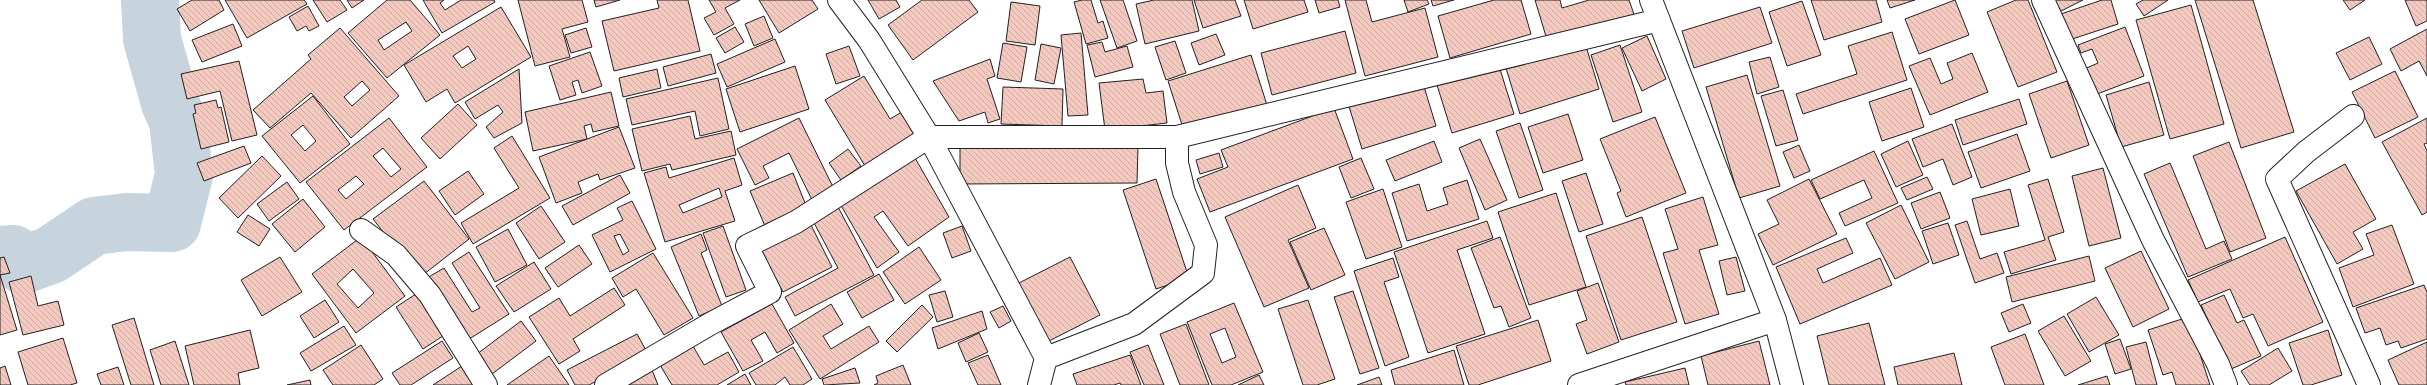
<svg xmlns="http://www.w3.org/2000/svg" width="2427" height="385" font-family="'Public Sans',sans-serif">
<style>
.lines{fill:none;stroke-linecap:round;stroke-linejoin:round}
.river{stroke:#c7d3dd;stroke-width:58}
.building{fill:url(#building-back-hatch);stroke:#222;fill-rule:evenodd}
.minor-casing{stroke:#222;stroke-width:24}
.minor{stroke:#fff;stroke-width:22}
</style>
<defs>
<pattern id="building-back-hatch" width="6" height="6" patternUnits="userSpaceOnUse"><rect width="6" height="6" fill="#f3c9c0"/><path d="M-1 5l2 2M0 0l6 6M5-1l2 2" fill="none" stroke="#d0aca5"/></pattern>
</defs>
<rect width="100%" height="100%" fill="#fff"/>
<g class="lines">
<path class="river" d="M0,255L13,254L23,265L51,255L94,226L127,222L172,223L184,175L178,121L170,103L152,39L150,0"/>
</g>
<path class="building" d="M192,0H219L224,10L190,31L177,9Z
M225,0H304L307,4L247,38Z
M313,0H340L347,10L327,22Z
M347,0H364L352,8Z
M387,0H410L440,35L387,78L348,33ZM406,22L412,31L384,50L378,40Z
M423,0H444L440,3L445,10L461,0H494L495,2L442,33Z
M518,0H582L588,22L562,29L570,57L535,66Z
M594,0H620L596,7Z
M657,0H688L700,51L614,71L602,21L659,8Z
M709,0H740L725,8L734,24L714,35L704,18L716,12Z
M759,0H812L818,9L779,33Z
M868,0H896L900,7L879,19Z
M922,0H969L978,12L913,60L888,25Z
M1082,0H1091L1098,23L1103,21L1108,38L1086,44L1074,2Z
M1100,0H1123L1137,41L1117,48Z
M1154,0H1192L1199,31L1145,44L1136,4Z
M1194,0H1235L1241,16L1203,28Z
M1244,0H1304L1308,12L1253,29Z
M1315,0H1338L1340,7L1319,13Z
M1345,0H1366L1372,22L1425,8L1438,57L1365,76Z
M1404,0H1427L1429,4L1408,12Z
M1431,0H1454L1433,6Z
M1494,0H1521L1531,34L1450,58L1438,16Z
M1535,0H1560L1562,8L1589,0H1629L1635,17L1548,43Z
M1811,0H1876L1882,22L1824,40Z
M1887,0H1915L1890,8Z
M1955,0L1969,35L1919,54L1905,19Z
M2016,0H2028L2057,72L2018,87L1987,12Z
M2051,0H2083L2057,13Z
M2102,0H2111L2118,24L2066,41L2058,15Z
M2143,0H2168L2144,16L2136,4Z
M2195,0H2253L2294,132L2241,148Z
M2343,0H2365L2350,10Z
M2405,0H2427V21L2416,26Z
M1802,1L1821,55L1787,66L1769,12Z
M1011,2L1040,6L1035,45L1006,41Z
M2191,5L2224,124L2170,139L2136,20Z
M308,6L319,26L309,31L306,26L297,31L289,17Z
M501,7L531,57L455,103L447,89L426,102L404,65ZM468,46L476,59L462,68L453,56Z
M1760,7L1772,43L1694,68L1682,31Z
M764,16L773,38L754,46L745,24Z
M233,24L242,46L202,62L192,40Z
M735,27L744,42L725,53L716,38Z
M2125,27L2144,76L2092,96L2082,70L2098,63L2092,49L2081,53L2078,45Z
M340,28L399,96L351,138L311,93L270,128L253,110L311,59L308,55ZM362,81L370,90L352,106L344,97Z
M586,28L592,47L571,53L565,35Z
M2427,29V76L2419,61L2401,71L2390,49Z
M1345,31L1356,73L1272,95L1261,53Z
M1892,32L1907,80L1803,114L1796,94L1857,74L1848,46Z
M1081,33L1088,115L1068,116L1061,35Z
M1216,34L1225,55L1199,65L1191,43Z
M1647,36L1666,79L1642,91L1622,48Z
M2369,37L2382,64L2350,80L2336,53Z
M775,39L785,62L727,87L717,64Z
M1175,41L1186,73L1166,80L1155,47Z
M1102,42L1105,52L1127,46L1133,67L1095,77L1087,45Z
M1003,43L1027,47L1021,82L997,78Z
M1585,43L1599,89L1520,114L1506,68Z
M1041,44L1061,48L1054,84L1035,80Z
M1620,45L1642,112L1613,122L1591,55Z
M849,46L860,76L836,84L826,54Z
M590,52L602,86L582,93L578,80L572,82L576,95L560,100L549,66Z
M1972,53L1988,92L1930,115L1909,66L1930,58L1941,84L1953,79L1947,63Z
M711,54L716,73L668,86L663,67Z
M1251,55L1267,105L1184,131L1168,81Z
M1770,57L1779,87L1757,94L1749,62Z
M990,59L995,76L987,79L1000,119L988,123L985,112L959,121L933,81Z
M239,61L257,135L232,141L220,91L187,99L181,74Z
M795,66L809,109L740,132L726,89Z
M1499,66L1514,114L1452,133L1437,85Z
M519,69L522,123L494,138L486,127L503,112L498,105L475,119L465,102Z
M657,69L661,88L623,97L619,78Z
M2395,71L2418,117L2375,138L2352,92Z
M1747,75L1780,186L1739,198L1706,87Z
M864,76L890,119L905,110L919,133L865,166L825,100Z
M718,78L729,129L700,136L695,111L632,125L626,99Z
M1143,79L1146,93L1163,91L1167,123L1105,130L1099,83Z
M1422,80L1436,126L1362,149L1348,103Z
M2067,81L2089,145L2051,158L2029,94Z
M2149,82L2164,135L2121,147L2106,95Z
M1003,87L1063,89L1062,126L1001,124Z
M1911,88L1924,127L1882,141L1869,102Z
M1783,90L1798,140L1776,146L1761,96Z
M611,92L619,126L593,132L591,124L584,126L587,139L533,151L525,112Z
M313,96L350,144L300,183L262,136ZM303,125L316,141L305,151L291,135Z
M2019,99L2027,124L1963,145L1955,120Z
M216,100L218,108L221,107L229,142L201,149L193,114L196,113L194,105Z
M458,104L477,125L440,159L421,138Z
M1334,108L1353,159L1210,212L1197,179L1228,167L1221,150Z
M1568,114L1583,160L1543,173L1528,127Z
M690,116L695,139L731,131L736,155L672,170L670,164L642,171L632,129Z
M1655,117L1686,193L1626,217L1617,193L1621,191L1600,139Z
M389,118L427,167L344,230L306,182ZM383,148L401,169L391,177L373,156ZM356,176L364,184L346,199L338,190Z
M799,118L835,191L813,202L789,153L763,166L769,178L755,185L737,149Z
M2427,118V143L2424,144L2427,151V212L2422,215L2382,142Z
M1520,123L1543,190L1519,198L1496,131Z
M1952,124L1972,177L1953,185L1943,159L1923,167L1912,139Z
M619,127L635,168L600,180L598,174L578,182L582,193L556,203L539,157Z
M2017,134L2030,171L1981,188L1968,152Z
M512,136L550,198L473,244L461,223L519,188L494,148Z
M1480,139L1507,200L1485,210L1459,148Z
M1434,141L1442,162L1395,181L1386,160Z
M1908,141L1923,175L1896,187L1881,154Z
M2229,142L2266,238L2230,252L2193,156Z
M1799,145L1810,171L1794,178L1783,152Z
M244,146L251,163L204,181L197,163Z
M1138,146L1137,183L960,184V147Z
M848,149L861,166L841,180L829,163Z
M1874,151L1898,203L1845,226L1839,213L1872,198L1864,180L1820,199L1811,180Z
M1219,153L1223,167L1200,174L1196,160Z
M262,156L281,176L238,218L219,198Z
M734,158L742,185L725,191L735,221L665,242L644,173L666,167L669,178ZM719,188L722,197L683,213L679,205Z
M915,158L949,217L908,246L883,211L874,217L899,252L877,268L839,202Z
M1361,158L1374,189L1351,198L1339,167Z
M2170,163L2206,249L2224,241L2232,259L2188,277L2144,174Z
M2345,164L2376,219L2353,232L2363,249L2337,264L2296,191Z
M2103,168L2121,238L2089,246L2072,176Z
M468,171L484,194L455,215L439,191Z
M793,173L807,208L765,226L750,191Z
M1586,173L1603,224L1579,232L1562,181Z
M620,175L630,193L573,225L562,206Z
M1927,177L1933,189L1907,200L1901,188Z
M1156,179L1189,278L1156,289L1123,190Z
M1809,179L1837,234L1773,265L1758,234L1779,224L1767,200Z
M2048,179L2064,232L2048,237L2056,260L2011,274L2004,252L2045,240L2028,185Z
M1467,180L1479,219L1407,241L1392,193L1419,184L1427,211L1448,204L1443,188Z
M424,181L469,239L419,278L373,219Z
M287,182L299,199L269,221L257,204Z
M1298,185L1316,228L1288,240L1309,288L1264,307L1225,217Z
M1383,189L1402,247L1366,259L1346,202Z
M2010,189L2019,226L1981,235L1972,199Z
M1940,192L1950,218L1921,229L1911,203Z
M1556,193L1586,287L1529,305L1498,212Z
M1703,197L1718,245L1699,250L1719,314L1685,324L1663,253L1678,249L1665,209Z
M303,199L325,227L295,252L272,224Z
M632,201L656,249L610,272L592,235L623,220L617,208ZM620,234L629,251L623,255L614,236Z
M1901,205L1929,262L1895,279L1866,223Z
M541,206L565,242L539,259L516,223Z
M838,207L874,275L795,316L785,297L838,268L813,221Z
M248,215L270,229L259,246L237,232Z
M1642,217L1677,322L1621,340L1586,236Z
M809,221L832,267L783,292L759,247Z
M1487,221L1493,238L1457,250L1485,334L1428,353L1394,252Z
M1967,221L1980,259L1997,253L2004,273L1975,283L1955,225Z
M1948,223L1959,255L1933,264L1922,231Z
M2392,225L2414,284L2353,307L2339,268L2374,255L2366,234Z
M723,226L746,290L726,297L703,233Z
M962,226L971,251L952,258L943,233Z
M1324,228L1345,275L1311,290L1290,242Z
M508,229L527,265L495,282L476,247Z
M701,234L707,250L701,253L722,306L699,316L671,247Z
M361,237L405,296L356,333L312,274ZM353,269L374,293L358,308L337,284Z
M1500,237L1531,318L1509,327L1501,306L1494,308L1471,248Z
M2285,237L2323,322L2268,346L2253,314L2243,318L2230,289L2198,302L2188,280Z
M1846,238L1853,253L1817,269L1823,283L1880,258L1892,285L1800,324L1776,267Z
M579,245L592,264L558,287L545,268Z
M919,247L941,280L905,304L883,272Z
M2141,251L2169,309L2133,327L2105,268Z
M469,252L509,314L466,341L427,278L444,268L472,312L480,308L452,263Z
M653,253L693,318L664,335L636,289L623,297L612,278Z
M2089,256L2095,281L2012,302L2006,277Z
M4,257L10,273L0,275L17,330L0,335V258Z
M280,257L302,292L262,316L241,280Z
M1070,257L1100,315L1047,342L1017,284Z
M1736,257L1745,291L1727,295L1719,261Z
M1393,258L1399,277L1384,282L1409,357L1385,366L1354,271Z
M534,262L551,289L514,312L496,286Z
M879,274L894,300L862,318L847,292Z
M31,276L38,306L58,301L64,325L23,335L9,282Z
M1598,283L1619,342L1587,354L1576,324L1587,320L1577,291Z
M2424,285L2427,292V339L2401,348L2398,341L2386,345L2380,328L2365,333L2356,308Z
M614,288L625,305L573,339L580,351L559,364L529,317L559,298L570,316Z
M945,291L953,317L937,322L929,295Z
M1353,291L1379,368L1360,374L1334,297Z
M416,294L443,336L423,349L396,307Z
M2224,295L2237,323L2244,320L2261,356L2231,369L2201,305Z
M2096,297L2119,335L2089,352L2067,314Z
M325,300L339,322L314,338L300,316Z
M1308,300L1335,379L1317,385H1303L1278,309Z
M1234,303L1263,372L1231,385H1212L1187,322ZM1225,328L1236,357L1222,363L1210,334Z
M772,304L794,343L777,353L765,332L751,340L763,361L743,371L721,332Z
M831,304L843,324L823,336L831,349L869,326L879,342L820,379L789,330Z
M2023,304L2031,323L2009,332L2001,313Z
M922,305L933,317L897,352L886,341Z
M1003,306L1011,321L999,328L990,312Z
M982,311L987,329L938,349L932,328Z
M2064,316L2091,361L2065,376L2038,331Z
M2188,317L2210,385H2176L2172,372L2163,375L2148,330Z
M134,318L154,385H131L112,325Z
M1538,320L1551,361L1478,385H1469L1456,346Z
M521,321L536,341L488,377L473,357Z
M1869,323L1885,385H1829L1817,336Z
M1186,324L1209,385H1180L1160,334Z
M344,326L356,345L311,371L300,353Z
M250,330L259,368L238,373L240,385H194L185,346Z
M2328,330L2342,375L2311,385H2303L2289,343Z
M979,333L988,352L966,362L958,343Z
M637,334L648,354L589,385H575L567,370Z
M2025,334L2044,385H2005L1991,347Z
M63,338L77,383L70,385H28L18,352Z
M2120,339L2131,369L2115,374L2105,344Z
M175,341L189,385H161L150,350Z
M442,341L453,358L411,385H400L392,373Z
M1759,341L1770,385H1708L1701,356Z
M2146,342L2157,385H2136L2126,347Z
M2427,342V385H2399L2388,360Z
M361,345L383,379L374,385H333L323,370Z
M1148,345L1164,385H1144L1130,352Z
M693,346L704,365L728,352L739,372L717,385H672L660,365Z
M793,347L812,379L803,385H790L785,377L775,385H756L749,373Z
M2278,348L2292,371L2269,385H2250L2241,371Z
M1454,350L1464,385H1395L1391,370Z
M1954,353L1962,385H1898L1894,367Z
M988,355L1001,385H978L968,363Z
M1130,355L1141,385H1121L1120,383L1114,385H1077L1073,374Z
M549,356L569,385H507Z
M465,364L477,385H433Z
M903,365L911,385H874L878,383L876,376Z
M5,366L11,385H0V368Z
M118,367L124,385H101L97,374Z
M855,368L860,383L824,385L822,379Z
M1685,368L1689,385H1626L1625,382Z
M652,370L658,385H618Z
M745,374L751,385H727Z
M1259,375L1264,385H1238Z
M2107,376L2110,385H2078Z
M1379,377L1382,385H1357Z
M310,380L311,385H287Z"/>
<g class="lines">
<g class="minor-casing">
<path id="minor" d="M839,0L869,40L929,137H1177
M1651,0L1775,320L1792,385
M2043,0L2153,240L2218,364L2226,385
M2353,116L2306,152L2277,179L2369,385
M361,230L396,255L430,295L486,385
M606,385L710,324L770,292L747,246L796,222L929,137L1046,358
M1039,385L1046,358L1134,324L1203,273L1206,245L1184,192L1177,163V137L1659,20
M1579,385L1775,320"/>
</g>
<use href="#minor" class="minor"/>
</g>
</svg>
